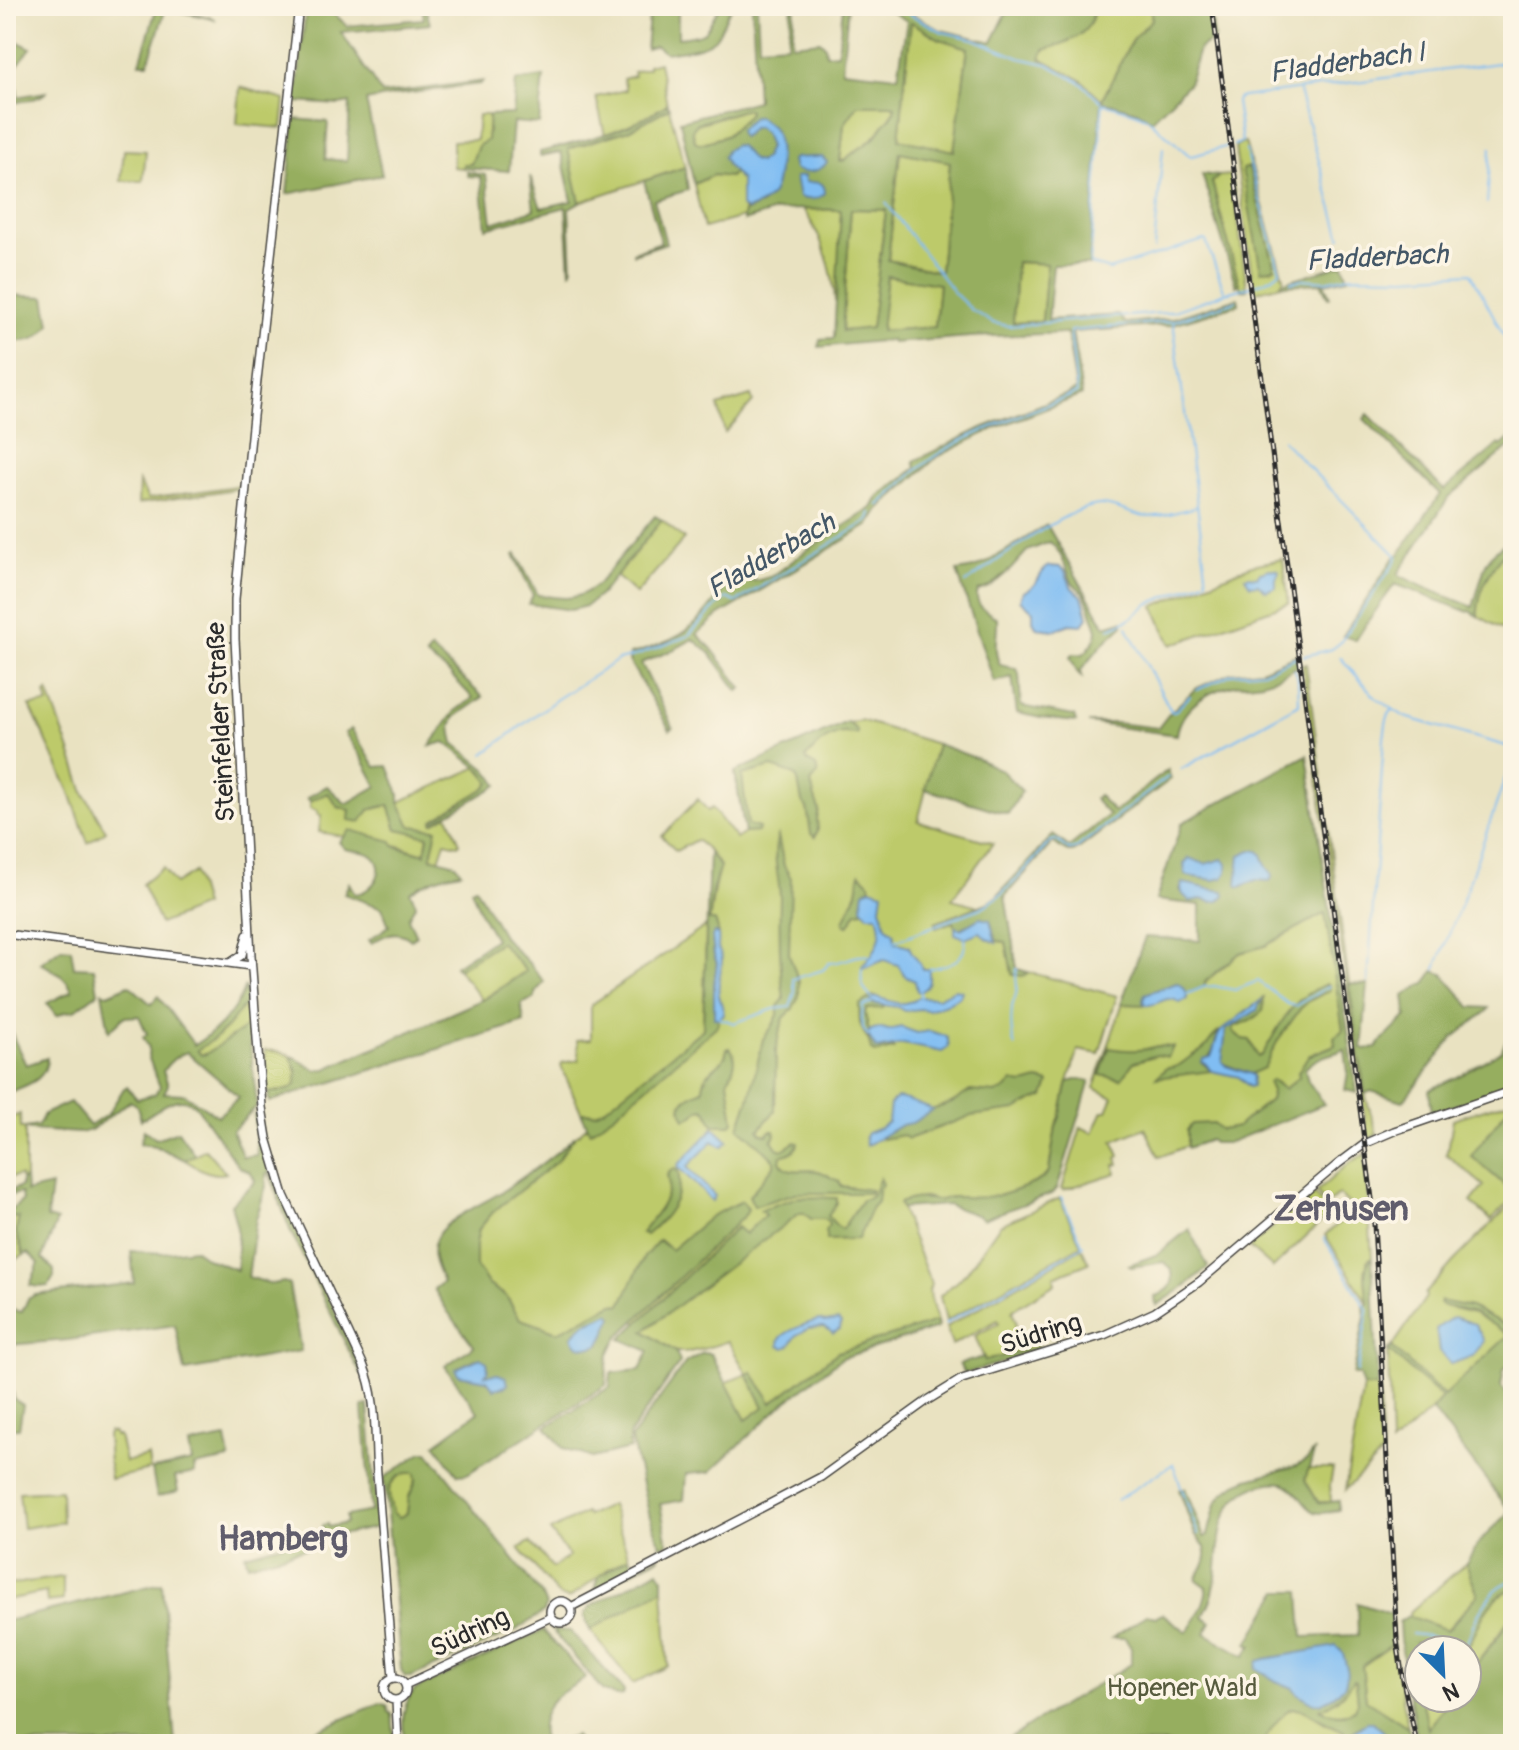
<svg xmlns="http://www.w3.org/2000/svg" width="1519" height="1750" font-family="Pangolin,sans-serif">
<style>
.green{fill:#bdca6b;stroke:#747a4b;stroke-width:2}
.forest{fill:#96ae5f;stroke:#606c45;stroke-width:2;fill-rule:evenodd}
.water{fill:#80bdf3;stroke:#56748f;stroke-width:2}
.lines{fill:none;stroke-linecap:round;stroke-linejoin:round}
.stream{stroke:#80bdf3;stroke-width:2}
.major-casing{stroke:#484642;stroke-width:10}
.major{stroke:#fff;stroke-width:7}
.rail-casing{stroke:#2b2b2b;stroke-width:5}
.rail{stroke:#fcf5e5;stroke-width:2;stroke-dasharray:6;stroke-linecap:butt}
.labels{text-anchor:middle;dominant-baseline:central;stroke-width:7;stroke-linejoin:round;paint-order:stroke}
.street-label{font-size:26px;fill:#2b2b2b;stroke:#fcf5e5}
.park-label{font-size:26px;fill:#575b3e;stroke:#fcf5e5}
.water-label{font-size:28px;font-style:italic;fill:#445767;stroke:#fcf5e5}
.district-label{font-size:34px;font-weight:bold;fill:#605d6c;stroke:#fcf5e5}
</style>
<rect width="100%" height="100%" fill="#fcf5e5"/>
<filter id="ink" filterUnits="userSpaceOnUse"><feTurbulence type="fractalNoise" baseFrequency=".0125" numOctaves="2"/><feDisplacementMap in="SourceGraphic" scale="16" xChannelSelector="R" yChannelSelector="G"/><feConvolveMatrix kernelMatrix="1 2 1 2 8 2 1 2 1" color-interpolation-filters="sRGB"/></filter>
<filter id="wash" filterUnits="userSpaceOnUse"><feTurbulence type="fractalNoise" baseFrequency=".006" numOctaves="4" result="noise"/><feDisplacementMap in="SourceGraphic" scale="32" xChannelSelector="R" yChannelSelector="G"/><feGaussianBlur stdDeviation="1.8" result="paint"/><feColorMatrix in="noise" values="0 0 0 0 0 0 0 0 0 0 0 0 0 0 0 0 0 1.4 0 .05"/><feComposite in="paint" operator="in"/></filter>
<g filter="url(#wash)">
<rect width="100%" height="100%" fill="#e9e2c1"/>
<path class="green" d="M1093,6H1150L1152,20L1133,38L1102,100L1081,80L1041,59L1043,50Z
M911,21L940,39L968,47L954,152L899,139Z
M659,62L667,104C648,117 628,126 605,135L596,97L626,90L623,79L634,76L633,72L648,68V65Z
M240,87L285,100L282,128L237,124Z
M858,105H891L895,106C893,123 856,156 840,161L844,124Z
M669,108L685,167L580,202L567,149L629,130Z
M747,109L749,111L748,115L726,136L699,144L695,141L692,130L694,125Z
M478,115H489L487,140L475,154L471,164H463V168L453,167V141L476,140Z
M1245,142L1282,274L1284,276L1282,285L1254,292L1235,147Z
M124,150L146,151L143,181H121Z
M900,151L950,162L940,272L888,260Z
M736,172L741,180L743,210H747L744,212L743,217L704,228L694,184L713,175L729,177Z
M1232,175L1247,289L1242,290L1239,284L1212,182L1219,176Z
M803,209L841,210L837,300L835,301C833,267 822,237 803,209Z
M851,209L886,210L871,329L842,331Z
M1016,262L1047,263L1042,322L1013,323Z
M887,276L939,284L935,327L880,331Z
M751,396L753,402L725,433L718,406Z
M139,482L148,499L242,485L241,488L138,504Z
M662,520L684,539L636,594L616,576Z
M1513,543V635L1478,616C1476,591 1496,559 1513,543Z
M1283,559L1289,603L1171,645L1154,606L1252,565Z
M1302,664H1306L1349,984L1365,1094L1377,1134L1368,1139Z
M48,691L69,748L84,793L106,831L88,843L69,790L30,706L48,704L45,694Z
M860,720L937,744L918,821L993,843L952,899L986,908L1005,896L1017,969L1117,996L1099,1054L1078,1050L1068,1082L1060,1117L1056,1126L1049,1171L1045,1177L1032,1184L1008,1194L983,1199L951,1197L939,1201L926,1197L899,1203L931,1284L929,1291L938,1326L838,1357L771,1403L751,1372L747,1375L765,1407L746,1420L725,1383L747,1374L728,1341C713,1346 695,1353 679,1352C660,1351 633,1319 621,1305L613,1304L558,1332L520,1319L506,1296L489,1285L445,1226L500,1193L556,1154L605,1110L595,1113L581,1112L561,1066L562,1063L579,1060L577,1040L591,1039V1005L706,926L703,1029L679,1049L707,1028C708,975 704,918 720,866L706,848L696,840L676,851L662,836L698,799L708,811L712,808L736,839L745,833L735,772L845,724Z
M478,767L490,783L485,788L433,820L434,822L448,815L460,843L458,845L445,842L439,860L430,857L436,830L411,827L399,802Z
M328,792L338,807L369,810L389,805L397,829L428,835L425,854L350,831L346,837L319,832L321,815L317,814L318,811L310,808V801Z
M163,868L175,884L194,872L204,906L160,924L142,884Z
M1325,912L1343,1030L1335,1045L1308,1056L1299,1077L1284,1089L1276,1082L1270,1100L1237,1127L1159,1157L1145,1128L1113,1141L1120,1156L1117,1158L1119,1164L1115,1165L1116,1173L1063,1190L1062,1189L1081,1127L1093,1133L1103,1111H1107L1113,1097L1094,1088L1145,937L1265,946Z
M500,942L526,971L482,1000L458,969Z
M247,1002L248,1026L206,1054L201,1055L197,1049L214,1039L227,1027Z
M265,1050L282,1052L293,1057L291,1058L297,1072L296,1085L288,1090L268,1093Z
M1513,1100L1472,1156L1513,1192V1198L1491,1220L1471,1202L1484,1186L1446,1154L1449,1145L1453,1119Z
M20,1114L21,1128H25V1178L21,1181L20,1176L10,1177L6,1180V1172L8,1171L6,1161V1120Z
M205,1149L226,1173C211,1177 198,1168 185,1160Z
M1365,1154L1372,1257L1367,1261L1368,1304L1325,1235L1338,1224L1358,1213L1339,1194L1327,1204L1316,1192L1349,1163Z
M1313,1194L1326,1207L1323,1220L1273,1268L1249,1247Z
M1060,1198L1081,1245L946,1321L940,1296L966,1273L1000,1225Z
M1513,1202V1334L1426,1415L1391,1445L1388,1350L1392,1347L1426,1297L1425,1294L1454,1261Z
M19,1217L16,1233L24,1255L9,1263L8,1251L6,1250V1218Z
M1082,1248L1089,1263L1054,1277L1055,1284L1014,1309L1012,1312L1016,1321L1015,1341L1038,1342V1347L985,1361L975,1336L999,1323L998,1320L952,1345L946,1327Z
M1363,1387H1378L1382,1454L1345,1490Z
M109,1432L114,1433V1436H119L125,1462L148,1456L150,1470L110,1479L107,1435Z
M1308,1469H1333L1330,1485L1331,1502H1318L1305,1480Z
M406,1473H415L416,1480L409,1497L407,1513L404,1516L399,1517L393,1513C387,1493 385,1481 406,1473Z
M61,1490L62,1522L23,1528L19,1492Z
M611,1505L629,1557L608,1569L569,1599L559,1596L519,1548L530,1542L553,1568L569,1556L550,1531L585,1513L587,1516Z
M1466,1563L1478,1595L1447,1630L1408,1616L1411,1611Z
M63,1577V1600L47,1602L46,1592L6,1600V1585Z
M663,1589L668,1666L633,1684L590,1630Z
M1513,1589V1611L1507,1623L1467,1676V1650H1462L1467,1648L1471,1641C1481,1619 1488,1597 1513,1589Z
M1393,1644L1408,1727L1366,1701L1362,1666Z
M1354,1680L1356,1681L1358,1702L1355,1710C1344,1716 1331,1714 1319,1709C1335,1704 1345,1692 1354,1680Z
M1422,1698H1451L1427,1730Z
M1294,1707L1301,1708L1327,1724L1345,1731L1341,1744H1262C1270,1730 1278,1711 1294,1707Z"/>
<path class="forest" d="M157,6H168L213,18L216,20L166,8L148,63H140Z
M306,6C331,6 330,10 347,26L424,19L422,6H425L430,24L341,32L382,94L483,81L480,84L396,95L366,101L382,175L287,194L295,119L328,122L325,159L347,161L350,103L339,105L296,102Z
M650,6H678V38C714,34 702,33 720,6H733C724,17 724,25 717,36C708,49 681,50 666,53L656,46L646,49Z
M752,6H757L759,46L788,44L792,6H795L792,44L820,41L825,46L826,54L838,53L843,6H848L842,70L898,76L907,21L882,6H898L941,30L992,42L1010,6H1093C1096,34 1065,44 1044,50L1041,59L1081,80L1102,100L1133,38L1152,20L1150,6H1211L1214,39L1199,49L1189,83L1152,120L1137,111L1102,101L1089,265H1053L1048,320L1118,315L1125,323L1171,319L1238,298L1239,304L1170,325L1072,332L1082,395L995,428L937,457L879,509L869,525L718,616L697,634L711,648L742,688L738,691L710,653L693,639L673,650L641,663L673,728L670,730L629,661L630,654C641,652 651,648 661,644C696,631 706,612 728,584L759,580L773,576L807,550L872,508L878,497L916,468L914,461L982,428L1073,392L1076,389L1067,333L970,337L892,343L891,340L819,347L820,339L834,338L841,210L796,209L775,211L743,221L744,212L762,204L773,129L758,117L752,128L757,127L764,132L769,147L765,157L759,162L752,160L727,165L736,172L729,177L713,175L694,184L680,121L757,101ZM911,22L940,39L968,48L954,151L899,139ZM858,105H891L895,106C894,115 892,117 885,123C880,128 879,135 873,139C863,147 853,151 845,160L840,161L844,125ZM747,109L749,111L748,115L726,136L700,144L695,141L692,130L698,123ZM900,152L950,162L940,272L888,260ZM851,209L886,210L871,328L842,331ZM1016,262L1047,264L1042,321L1013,323ZM887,276L939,284L935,327L881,331Z
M6,36L31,48L13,71L18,91L16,97L46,92C37,102 18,99 6,106Z
M544,77L539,124L513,122L509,171L463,168V164H471L478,146L487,140L489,115L513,114L516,81Z
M667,104L669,108L629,130L568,149L580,202L569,208L572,271L570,272L566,207L486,228L481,177L468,176L467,172L486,175L492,223L534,210L530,176L541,208L572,201L561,152L540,156V152C585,140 629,131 667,104Z
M685,167L688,190L654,200L666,243L633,254V252L661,242L644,181Z
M1249,167L1275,268L1261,271L1242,169Z
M1202,174L1219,176L1212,182L1239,284L1236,286Z
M1343,264L1348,278L1324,283L1330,297L1328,298L1321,283L1282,285L1281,283Z
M6,295L45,297L50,324C36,344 29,340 6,342Z
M1368,414L1444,490L1499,444L1501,446L1513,436V444L1449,497L1398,574C1421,588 1448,596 1473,607L1485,566L1491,555L1513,536V543C1496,559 1476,591 1478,616L1470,611L1468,612L1395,584C1381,603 1368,620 1356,640L1343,636L1393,559L1399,554L1440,494L1364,419Z
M655,516L662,520L600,595L586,606L571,610L529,604L533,595L514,555L516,554L538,595C564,599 576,602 598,584Z
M1047,525L1105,626L1122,621L1123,625L1101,646L1081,670L1082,677L1077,672L1070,657L1073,654C1082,655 1084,655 1089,648C1093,643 1097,637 1097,630C1096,626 1087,599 1084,594C1081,589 1074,586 1071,580C1066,567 1061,551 1050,542L1027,551L1011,569L998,580L989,587L978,591C973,604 986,612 997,618C998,635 992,649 1000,665L1017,669L1019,674L1021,706L1074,716L1076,722L1041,718L1017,713L1012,677L994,682L957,571L974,568L986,563Z
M431,649L483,697L455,717L451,725L452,734L454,743L487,770L498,785L433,823V820L485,788L490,783L482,771L445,742L430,746L455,711L473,698L447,671L426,656Z
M1296,655L1298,666C1287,673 1274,679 1262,682C1252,684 1241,683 1230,686C1206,692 1180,709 1177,735L1088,723H1116L1158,728L1169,714L1195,689L1231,673L1261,670Z
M847,722L857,730V734C853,734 848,733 844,733C837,733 825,739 819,744C814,748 812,753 806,757L807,761L816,766L818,774L811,783L814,795L819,810L817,819L818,830L815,837L811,834L807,808L802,802L798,781L795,775L772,767L742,775L748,825L759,828L758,832L745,833L735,772Z
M351,729L376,767L388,766L399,794V802L411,826L437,829L431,857L456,864L461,872C442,875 425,881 410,892L416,904L408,918L416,936L411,940C397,927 385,935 371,943L369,940L389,926L382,908L344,894L349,883L355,894C374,892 389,867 371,855C365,851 353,851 345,849L339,842L350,830L392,841L394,846L425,854L428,836L397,829L389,805L369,810L361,822L349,820L350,810L338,807L328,793L310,801L307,798L327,786L346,804L377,786L362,758L345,733Z
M937,744L978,759L1001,770L1022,791L1008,814L925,789Z
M1307,755L1357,1093L1345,1090L1348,1072L1345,1050C1331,1054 1315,1057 1305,1069L1308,1081L1324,1104L1228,1143H1213L1210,1140L1187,1148V1130L1192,1124L1213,1123L1221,1130L1237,1127L1270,1100L1272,1091L1268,1082L1272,1080L1284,1089L1299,1077L1298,1072L1308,1056L1335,1045L1334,1037L1343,1030L1325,913L1265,946L1240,953L1206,981L1204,987L1187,994L1185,991L1177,983L1145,994L1143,1001L1145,1005L1121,1004L1145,937L1200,941V905L1156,900L1182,823ZM1182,884L1218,891L1212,902L1202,899L1191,901L1180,890Z
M1168,770L1171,779L1077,850C1068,856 1061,848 1053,842L1005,896L1017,969L1029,973L1022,976L1012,974L1006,942L996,941L990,920H977L960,929L955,927L953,922L936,928L935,923L987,903L996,897L1053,835L1069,847L1109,815L1094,799L1098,795L1114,812Z
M778,836L784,866L791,878L789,954L799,982V996L792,1010L784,1018L779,1034L776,1050L775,1111L759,1130L761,1133L767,1135L770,1131H774L775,1135L772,1140L777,1148L782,1150L795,1142L798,1143C797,1152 789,1153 781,1156L780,1161C790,1178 806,1166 821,1172C827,1174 833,1179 839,1181L841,1186L871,1190L870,1193H796L754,1206L749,1196L774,1166V1160L756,1142L739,1128L750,1096L763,1039L772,1027L778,1015V1006L784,999C779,965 779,932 780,898C780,878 771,856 778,836Z
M709,853L720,866L713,888L709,921H715L718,929V935L716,933L712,937L714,955L717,963L714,985V1018H719L717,1026L615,1114L590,1132L581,1112L595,1113L606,1108L703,1029Z
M860,873L870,883L871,888L867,889C863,895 861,904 864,911L857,912L848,926L845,925L844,921L857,892Z
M475,887L505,939L529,963L544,982L535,993V998L521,1004L524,1022L269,1102L268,1093L288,1090L296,1085L297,1072L291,1058L293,1057L316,1070L326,1069L486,998L526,971L500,942L458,969L455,966L495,939L481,914L471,889Z
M61,948L71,949L74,967L94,968L98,993L74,1011L65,1012L57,1016L47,1003L72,991C67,977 53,970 41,963Z
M1434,971L1443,974L1471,1007L1489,1008L1487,1011L1453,1038L1403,1101L1371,1091L1365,1094L1349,984L1368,985L1362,1049L1377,1048L1380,1043L1407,1016L1404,996L1426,982Z
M1327,984L1330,986V990L1309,1001L1301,1008L1278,1040L1264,1068L1251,1074L1226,1065L1221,1062L1226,1030L1261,1003V1000L1264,998L1263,1011L1250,1021L1235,1026L1233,1031L1242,1039L1250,1040L1258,1057L1262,1055C1281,1024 1290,998 1327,984Z
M129,985L151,1004L158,996L194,1045C217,1031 236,1012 245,986L247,1002L227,1027L214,1039L197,1050L201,1055L206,1054L248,1026L257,1106L232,1131L243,1157L257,1155L254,1115L258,1112L270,1172C282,1188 287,1211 296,1229C318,1277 343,1324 363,1373H360L291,1232L269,1172L266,1174V1186L256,1219L248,1277L272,1284L284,1282L289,1284L301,1351L185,1371L175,1325L68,1340L8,1345L6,1352V1309L22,1312L28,1299L35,1295L134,1283L131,1251L162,1253L194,1249L208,1259L237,1270V1228L231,1204L254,1183L255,1180L250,1172L239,1167L196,1106C178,1090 159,1110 141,1120L137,1106L130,1101L91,1130L80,1133L31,1130L25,1128L38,1126L44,1114L70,1102L90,1126L108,1114L124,1088L127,1087L137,1099L155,1094L160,1087L148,1056L149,1048L143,1037L147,1034L139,1016L124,1017L109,1031L102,992L108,994ZM187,1052L239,1097L218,1116L184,1094L164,1093L168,1085L163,1071C169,1062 177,1055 187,1052Z
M872,996L876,997L871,1001V1003L885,1004L883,1008L867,1009L865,1012L869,1031L868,1035L873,1043L880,1049L893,1046L894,1049L875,1053L871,1049L868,1039L864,1033L860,1023L859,1005Z
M6,1010L13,1037L26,1065L47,1058C47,1081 26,1085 8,1093V1099L6,1100Z
M1513,1027V1085L1432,1113L1429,1090L1460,1076L1501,1051Z
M1221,1031C1210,1044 1220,1051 1202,1062L1211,1071L1156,1078L1166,1068C1177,1068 1181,1064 1190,1057C1193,1054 1198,1053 1202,1050C1210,1044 1210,1036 1221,1031Z
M1157,1046L1173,1047L1168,1057L1157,1055L1134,1062L1121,1079L1100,1075L1109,1048C1125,1051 1141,1052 1157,1046Z
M730,1048C740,1060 732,1070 728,1081L734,1121L731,1125H714L707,1111L704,1108C696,1110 693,1118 685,1119C674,1101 689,1096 703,1090C704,1065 724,1070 727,1049Z
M1080,1079L1090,1081L1057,1189L1051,1194L983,1219L979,1216L948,1205L901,1208L899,1203C917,1197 918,1198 936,1200C942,1201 948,1197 954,1197C982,1198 996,1199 1022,1188C1032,1184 1043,1181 1049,1171L1056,1126L1060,1117L1068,1082Z
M1039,1080L1049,1083L1044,1097L1034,1100L1016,1110L971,1116L908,1139L903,1135L882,1139L881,1136L901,1125L915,1121L932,1110L953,1102L970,1091L996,1093L1005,1089L1013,1081C1023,1087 1028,1082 1039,1080Z
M1513,1101V1192L1471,1156Z
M144,1130L156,1139L178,1131L195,1155L185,1160L155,1146L142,1144L140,1143Z
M575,1136L556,1162L494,1211L479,1229L476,1244V1266L489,1285L506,1296L520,1319L558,1332L613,1304L621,1305L644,1257L659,1240L671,1250L711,1216L742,1201L748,1209L746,1214L619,1336C606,1354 607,1363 606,1385L467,1474L458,1475L435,1444L478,1412L445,1366L474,1346L448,1312L434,1289L443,1282C436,1267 428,1251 438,1235C446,1220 484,1203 500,1193C526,1176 552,1158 575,1136ZM613,1317L609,1323L600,1344L572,1336L584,1324ZM476,1359L487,1362L488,1370L485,1375H494L508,1384C503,1389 498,1388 492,1387L487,1380L459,1375L458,1367Z
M672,1169L678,1170C684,1197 666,1219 646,1235L641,1233C654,1217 674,1196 667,1175Z
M25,1178L26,1192L51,1186L47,1218L57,1221L42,1258L54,1270V1277L48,1286L38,1287L30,1285L39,1263L28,1253L24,1255L16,1233L19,1217L6,1218V1211L14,1208L22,1201L21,1193L12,1195L6,1193V1184L8,1192L21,1186V1181Z
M880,1178L882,1184L878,1192L877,1202L872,1207L858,1239L827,1240L825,1231L829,1225L828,1221L823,1219H811L804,1213H800L644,1331L676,1352L680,1362L629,1435L630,1449L592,1458L563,1448L546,1427L610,1387L611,1373L640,1370L649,1351L621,1339L737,1227L745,1234L765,1215L760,1210L798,1197L837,1198V1204L828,1216L836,1225L842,1229L862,1200C876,1198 874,1189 880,1178Z
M1189,1229L1208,1267L1187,1285L1156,1306L1155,1297C1170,1290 1176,1285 1171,1268L1164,1262L1131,1267L1129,1265L1158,1254Z
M1372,1257L1378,1387H1363L1359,1375H1353L1365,1317L1364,1306L1368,1304C1367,1289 1360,1269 1372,1257Z
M1440,1301L1471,1307L1513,1329V1361L1504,1369L1501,1386L1513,1402V1589C1483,1599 1482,1624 1467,1648C1449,1653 1432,1645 1415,1643L1419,1675V1698H1422L1428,1729L1451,1698H1467V1676L1500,1634L1513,1611V1744H1418L1400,1640L1399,1622L1408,1616L1447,1630L1478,1595L1466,1563L1480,1541L1507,1515L1509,1510L1432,1409L1442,1398L1388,1350L1392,1347L1444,1396L1509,1335L1474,1313L1440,1305Z
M936,1322L937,1328L842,1358L783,1404L710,1472L686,1474L684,1500L660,1504L668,1544L661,1546L650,1517L631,1438L686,1362L703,1353L711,1354L746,1420L764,1407L747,1374L752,1372L772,1403L838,1352Z
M1038,1347L1037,1352L967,1373L963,1371L959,1364L984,1357L985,1361Z
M6,1392H13L14,1399L23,1405L19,1428H6Z
M368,1405L378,1527L321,1539L320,1545L248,1564L245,1554L323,1533L322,1525L328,1524L329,1527L346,1523V1516L371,1511L363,1407Z
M226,1438L230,1459L194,1466L195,1473L175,1477L178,1491L157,1497L152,1470L192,1462L189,1445Z
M1315,1450L1305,1480L1318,1502L1323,1503L1339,1501V1510C1332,1511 1322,1515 1315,1512C1302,1507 1299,1488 1283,1483C1273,1481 1262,1484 1252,1488C1210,1507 1223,1557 1213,1593C1211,1601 1207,1608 1203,1616L1211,1622L1205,1633L1245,1656L1252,1645L1248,1643L1279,1591H1300L1303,1637L1358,1635L1357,1603L1391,1614L1393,1644L1362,1666L1366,1700L1408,1727L1413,1744H1397L1373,1722C1361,1724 1349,1732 1345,1744H1341L1344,1731C1294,1711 1297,1686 1262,1744H999L1131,1664V1648L1125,1638H1112L1147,1615L1156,1617L1163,1614L1187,1632C1197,1617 1205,1605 1207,1587L1196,1579C1202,1569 1211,1555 1203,1544C1200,1540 1196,1536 1194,1532L1179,1489L1185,1488L1204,1537L1208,1535L1216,1504L1223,1494L1236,1484L1248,1479L1296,1466L1307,1460ZM1298,1654L1346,1681L1344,1686L1334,1696L1297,1693L1293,1688L1285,1684L1265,1659ZM1354,1680L1356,1681L1358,1702L1355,1710C1344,1716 1331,1715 1320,1709C1334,1704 1345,1692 1354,1680Z
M422,1452H428L541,1594L546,1606L544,1612L516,1630L411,1677H405L401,1670L384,1478ZM406,1473H415L416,1480L409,1497L407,1513L403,1516L399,1517L393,1513C387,1493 385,1481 406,1473Z
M659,1556V1558L595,1590L599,1576L629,1557L635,1568Z
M659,1570L663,1578V1589L590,1630L584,1615L591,1606Z
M162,1583L175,1744H6V1621Z
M543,1630L586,1678C576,1685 561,1691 553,1700C544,1710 538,1729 544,1742L554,1744L575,1736L580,1744H404C403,1720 400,1711 414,1690Z
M552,1630L570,1631L624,1691L623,1695L616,1696L603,1691Z
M380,1703L387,1705L389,1712L392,1714L394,1736L382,1739L379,1744H285Z"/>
<path class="water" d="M753,117H758C763,120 770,124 773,129C782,141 780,187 769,198C763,204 755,207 747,210L741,207V180L727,165L723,157L727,150L735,145L740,146L752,160L759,162L765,157L769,147L764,132L757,127L752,128L744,136L741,137L739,130Z
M813,157H822L827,162C821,172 804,175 794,169L792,160L794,158Z
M804,176L805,182C814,183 825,179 825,193C818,200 808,201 799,197L795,177Z
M1049,566L1060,567L1065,571L1072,588L1081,595L1083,599L1088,617L1082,625L1070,624L1054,630L1037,628L1033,621V611L1020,600L1023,592C1043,583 1036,574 1049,566Z
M1270,569L1278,570L1279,572L1276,579V587L1266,591L1258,584L1250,585L1245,577L1248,576L1257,577L1260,572Z
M1251,850C1265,850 1261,857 1267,867C1269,870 1271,872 1273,875L1270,881L1256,880L1240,887L1237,885L1240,855Z
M1189,858L1205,864L1223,859L1227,864V872L1223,878L1214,880L1188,876L1185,873L1184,864Z
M1182,883C1196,885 1210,890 1224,891L1225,895L1219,901L1212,902L1202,899L1190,901C1184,896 1179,892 1182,883Z
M871,888L883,892L881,907L886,926L894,933L895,942L909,946C912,956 920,960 922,969H929C929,982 931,985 920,992L917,991L915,981L906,977L898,965L884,960L862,969V966C875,954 887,932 877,915H868L862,907L864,891Z
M980,918L990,920L996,943L986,938L980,932L965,938L955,934V927L961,929Z
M714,933L718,935C719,939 718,944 718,948C720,955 722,954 722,961C721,973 717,983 719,995C720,1002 723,1006 724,1014L719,1018H714V985L717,963L714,955L712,937Z
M1177,983C1184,985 1187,992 1187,999L1180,1003C1166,992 1159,1007 1145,1005L1143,1001L1145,994Z
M955,989L962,991L960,996L946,1004L928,1010L920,1009L904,1011L897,1007L871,1003L870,1001L876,997L900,1004L913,1001L918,997L938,998Z
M1261,1000L1257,1010L1226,1030L1222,1062L1226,1066L1251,1074L1253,1076L1252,1086L1249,1087L1239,1077L1211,1071L1206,1064L1202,1062L1203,1059L1211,1057C1215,1048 1215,1039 1221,1031Z
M901,1027L917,1033L930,1031L946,1036L948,1040L949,1047L942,1052L904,1044L876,1049L868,1035L869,1031C875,1028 882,1027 888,1030Z
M897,1098C904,1098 926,1107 933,1110L912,1123L901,1125L866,1146L865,1137L867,1133L880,1128L888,1122L890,1104Z
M714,1128L728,1141L722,1147L713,1141L687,1167L715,1196L712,1201L679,1168L678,1165Z
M610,1313L613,1317C605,1329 605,1349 588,1347C578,1347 575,1345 572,1336L584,1324Z
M1453,1317L1475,1324L1484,1341L1473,1356L1451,1364L1439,1351L1436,1329Z
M819,1320L825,1322L838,1320L841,1323L840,1329L833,1333L824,1327L809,1328L797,1335L789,1346L784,1348L779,1346C779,1344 779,1341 780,1339C783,1332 810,1322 819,1320Z
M480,1358L487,1362L488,1370L485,1375L498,1374L506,1377L508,1384L506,1386L494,1389L487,1380L459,1375L455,1369Z
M1336,1646L1343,1653L1347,1669L1346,1681L1344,1686L1334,1696L1320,1703H1314L1297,1693L1293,1688L1276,1681L1256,1668L1258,1661L1265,1659Z
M1367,1722H1373L1397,1744H1386C1362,1722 1369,1744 1345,1744L1350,1735Z"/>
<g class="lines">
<path class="stream" d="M894,6L943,32L974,39L1020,58L1047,64L1080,82L1103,103
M1299,92L1341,237
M1234,145L1242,142L1236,102L1237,99L1243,97L1513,61
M1228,146L1196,155L1190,156L1147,118L1137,113L1103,103L1090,264L1109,270L1204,240L1206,241L1225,293C1240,289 1270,283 1280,271L1246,150
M886,203L955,294L973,311L993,323L1009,326L1162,313L1174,311L1225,293
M1487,203L1491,148
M1154,249L1163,148
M1291,282L1303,279L1326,281L1349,276L1406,277L1471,273L1513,353
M1282,440L1397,556L1395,562L1340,643L1332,649L1304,656
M879,505C898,489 914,470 935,456C979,428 1029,413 1077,393L1070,331L1173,321L1236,301
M966,583C995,562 1065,508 1099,505C1113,504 1127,513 1141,516C1159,519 1178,511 1196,507
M1127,627L1171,711L1174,712L1190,696
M1110,628L1130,619L1148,604L1207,580L1173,321
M1340,657L1376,698L1405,717L1513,748
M1197,690L1231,674L1265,671L1296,657
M484,754L557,699L618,660L638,655L688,636L719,603L726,598L736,602L868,521L871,513
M1181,769L1299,704L1298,679L1295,670
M895,941L981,908C1010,892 1029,864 1051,841L1056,840L1069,850L1075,849L1169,776
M862,969C860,982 863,991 873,999
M929,969C948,965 967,962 965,938
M1435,970L1465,894L1513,756
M1368,983L1384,738C1386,728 1385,717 1393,709
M920,992V997
M1187,994L1204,987L1214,986L1235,990L1258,981L1288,1004L1295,1006L1329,986
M719,1018L734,1023L774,1009L790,1007L795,992L793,979L823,970L829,963C844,963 856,953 870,956
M868,1035C860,1028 862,1016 863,1006L871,1003
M1015,1046C1010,1035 1011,1019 1012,1007C1013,1001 1017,995 1017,988C1017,982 1015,976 1017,969
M1324,1238L1368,1311L1357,1372
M945,1324L1083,1246L1061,1197
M1117,1500L1173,1464L1198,1534
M1412,1634L1428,1636L1463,1647C1470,1640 1470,1632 1474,1623C1482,1607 1494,1584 1513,1581"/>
</g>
</g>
<g filter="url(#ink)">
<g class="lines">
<g class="major-casing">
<path id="major" d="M299,6L253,416L235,599V639L251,956L262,1107L267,1138L284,1195L363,1364C378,1400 374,1436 377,1474C382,1542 388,1610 393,1678
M6,934L251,966
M230,963L242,955L247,935
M550 1612a11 11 0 1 1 22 0a11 11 0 1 1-22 0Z
M571,1607L821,1477L928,1400L962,1379L1104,1335L1155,1312L1199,1282L1338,1164L1366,1143L1394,1131L1513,1090
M384 1689a11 11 0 1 1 22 0a11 11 0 1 1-22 0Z
M405,1685L551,1617
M396,1700L398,1744"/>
</g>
<use href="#major" class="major"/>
<g class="rail-casing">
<path id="rail" d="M1212,6L1373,1206L1397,1640L1403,1681L1417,1744"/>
</g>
<use href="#rail" class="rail"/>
</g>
</g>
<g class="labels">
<g class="street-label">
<text transform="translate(221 722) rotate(-93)">Steinfelder Straße</text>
<text transform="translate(1041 1334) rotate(-17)">Südring</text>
<text transform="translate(470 1633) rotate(-25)">Südring</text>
</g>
<g class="park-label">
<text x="1182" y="1688">Hopener Wald</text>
</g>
<g class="water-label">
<text transform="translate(1347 63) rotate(-8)">Fladderbach I</text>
<text transform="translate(1377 258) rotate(-3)">Fladderbach</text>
<text transform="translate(771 556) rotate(-30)">Fladderbach</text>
</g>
<g class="district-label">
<text x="1341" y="1209">Zerhusen</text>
<text x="283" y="1539">Hamberg</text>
</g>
</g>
<rect width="1519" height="1750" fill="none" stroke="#fcf5e5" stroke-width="32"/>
<g transform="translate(1443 1674) rotate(156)"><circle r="38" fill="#fcf5e5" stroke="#a8a49b" stroke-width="2"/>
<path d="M0-6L14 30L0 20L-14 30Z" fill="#1f6fb2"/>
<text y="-12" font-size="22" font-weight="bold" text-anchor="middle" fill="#2b2b2b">N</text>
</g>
</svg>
